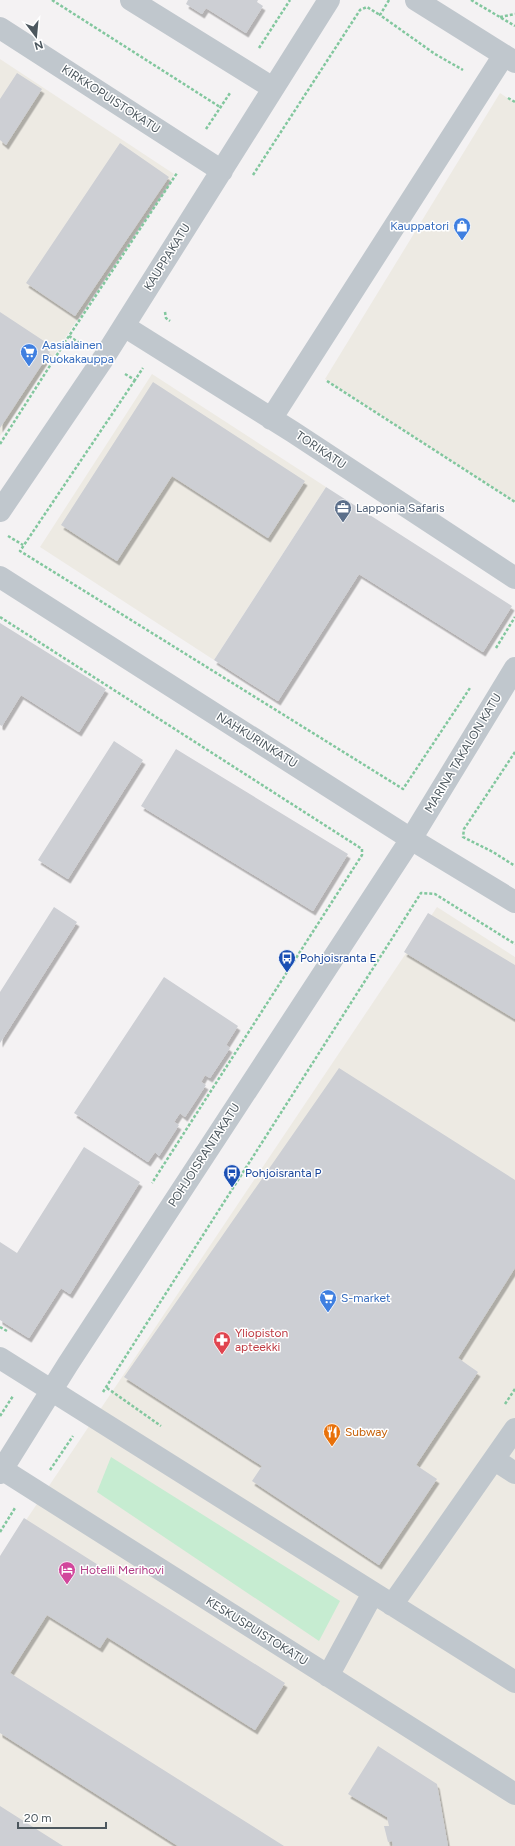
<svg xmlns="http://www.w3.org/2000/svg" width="515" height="1846" font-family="Figtree,sans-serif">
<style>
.commercial{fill:#edeae3}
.green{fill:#c6ecd1}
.building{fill:#cdcfd4;filter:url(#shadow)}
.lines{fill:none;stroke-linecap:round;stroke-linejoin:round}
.path{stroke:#82c79e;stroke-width:2.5;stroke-dasharray:3 2;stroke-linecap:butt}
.minor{stroke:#c0c7cd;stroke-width:22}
.labels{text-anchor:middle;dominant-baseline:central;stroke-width:3;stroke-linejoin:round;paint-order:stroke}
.street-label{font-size:12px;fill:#4c575e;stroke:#fff}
.shop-label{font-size:12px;fill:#366cbe;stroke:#fff;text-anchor:start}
.service-label{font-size:12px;fill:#4e5e75;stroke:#fff;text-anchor:start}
.transit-label{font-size:12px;fill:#164399;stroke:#fff;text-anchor:start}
.health-label{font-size:12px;fill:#be3a42;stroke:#fff;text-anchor:start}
.food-label{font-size:12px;fill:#c56008;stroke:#fff;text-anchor:start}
.hotel-label{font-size:12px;fill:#b23c85;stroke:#fff;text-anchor:start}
</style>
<defs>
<filter id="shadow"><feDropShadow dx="2.5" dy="4.5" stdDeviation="0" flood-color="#0004"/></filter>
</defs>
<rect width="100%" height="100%" fill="#f4f2f3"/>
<path class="commercial" d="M0,59L174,174L0,436Z
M500,93L515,103V502L325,379Z
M152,374L326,487L214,660L40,547Z
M437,907L515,957V1846H0V1559Z"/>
<path class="green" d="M111,1457L340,1601L319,1641L97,1492Z"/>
<path class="building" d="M188,0H258L257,2L263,6L246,33L206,8L202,14L186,4Z
M17,73L42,89L6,145L0,140V99Z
M120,143L169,177L75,316L26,283Z
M0,312L47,343L44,348L50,352L0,428Z
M153,382L305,481L268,538L172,476L117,561L61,525Z
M326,487L512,606L483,652L359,574L278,701L214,660Z
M0,623L106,689L79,732L21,695L2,726L0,725Z
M114,741L143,760L68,879L38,860Z
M176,749L348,854L313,911L141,806Z
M54,907L77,922L0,1043V992Z
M428,913L515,965V1019L404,952Z
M164,977L238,1026L226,1045L230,1048L210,1078L205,1075L201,1082L206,1085L185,1117L180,1113L174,1122L179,1125L159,1156L155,1152L148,1162L74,1113Z
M339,1068L515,1180V1268L458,1358L478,1372L416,1465L437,1479L379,1565L252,1481L262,1466L124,1377Z
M84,1147L140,1182L70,1294L61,1288L29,1338L0,1320V1242L17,1253Z
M24,1518L285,1683L255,1730L107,1637L100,1648L47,1615L10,1673L284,1846H178L0,1733V1556Z
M378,1746L437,1784L448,1846H393L392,1841L388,1842L384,1826H389L387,1817L348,1794Z
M0,1806L63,1846H0Z"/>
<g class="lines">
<path class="path" d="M52,0L220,107
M389,0L380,15L435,54L463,70
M471,0L515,26
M500,17L515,14
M259,48L290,0
M508,98L515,102
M206,129L230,93
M253,175L360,10L367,7L380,15
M165,312L166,318L170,321
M69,336L81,344
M125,374L135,380L143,368
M135,380L20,551L403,789L470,688
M327,381L515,502
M0,444L69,336L177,173
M8,536L23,545
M0,617L362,849V855L152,1183
M496,648L515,617
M515,752L464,829L463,837L493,852L515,866
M0,1327L7,1331
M107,1388L161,1426
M103,1392L421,893L435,894L515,944
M505,1404L515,1389
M0,1416L13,1396
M50,1470L73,1436
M0,1532L15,1508"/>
<path class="minor" d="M131,0L273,88
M416,0L515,62
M0,28L222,171
M124,326L293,432L515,578
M271,419L504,55
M0,511L103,359L329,0
M0,577L411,839L515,902
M0,1358L515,1682
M495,1460L515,1473
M0,1468L515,1794
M0,1473L68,1364L411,839L515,668
M392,1605L515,1429
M328,1676L373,1593"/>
</g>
<defs>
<g id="shop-pin" transform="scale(0.9)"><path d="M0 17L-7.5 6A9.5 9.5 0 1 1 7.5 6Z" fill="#3f7fe0" stroke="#fff"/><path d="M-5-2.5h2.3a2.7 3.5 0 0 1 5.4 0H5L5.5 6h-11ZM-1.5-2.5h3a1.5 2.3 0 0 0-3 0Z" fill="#fff"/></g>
<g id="supermarket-pin" transform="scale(0.9)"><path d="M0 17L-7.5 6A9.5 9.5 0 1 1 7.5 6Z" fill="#3f7fe0" stroke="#fff"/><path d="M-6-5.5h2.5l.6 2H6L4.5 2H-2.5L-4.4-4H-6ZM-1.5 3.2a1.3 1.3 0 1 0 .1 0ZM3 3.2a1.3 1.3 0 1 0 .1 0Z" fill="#fff"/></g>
<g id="office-pin" transform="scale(0.9)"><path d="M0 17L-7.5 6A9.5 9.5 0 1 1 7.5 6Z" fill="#5c6f8a" stroke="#fff"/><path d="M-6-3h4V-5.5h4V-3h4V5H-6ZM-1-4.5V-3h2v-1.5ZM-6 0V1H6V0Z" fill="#fff"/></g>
<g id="bus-pin" transform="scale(0.9)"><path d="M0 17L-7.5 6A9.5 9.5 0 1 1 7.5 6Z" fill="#1a4fb4" stroke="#fff"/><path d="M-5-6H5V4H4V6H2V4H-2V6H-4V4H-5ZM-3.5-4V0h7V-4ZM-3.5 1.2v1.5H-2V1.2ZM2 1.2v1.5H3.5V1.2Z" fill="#fff"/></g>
<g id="pharmacy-pin" transform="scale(0.9)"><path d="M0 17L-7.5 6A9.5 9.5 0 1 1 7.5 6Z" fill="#e0444e" stroke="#fff"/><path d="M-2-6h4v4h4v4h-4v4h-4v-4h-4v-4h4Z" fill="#fff"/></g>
<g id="restaurant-pin" transform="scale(0.9)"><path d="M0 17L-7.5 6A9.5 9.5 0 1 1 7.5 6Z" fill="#e8710a" stroke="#fff"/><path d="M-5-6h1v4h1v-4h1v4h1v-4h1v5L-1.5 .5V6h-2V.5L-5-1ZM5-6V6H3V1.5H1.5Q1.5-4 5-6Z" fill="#fff"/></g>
<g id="hotel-pin" transform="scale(0.9)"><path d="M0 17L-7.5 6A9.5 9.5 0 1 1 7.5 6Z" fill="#d1479c" stroke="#fff"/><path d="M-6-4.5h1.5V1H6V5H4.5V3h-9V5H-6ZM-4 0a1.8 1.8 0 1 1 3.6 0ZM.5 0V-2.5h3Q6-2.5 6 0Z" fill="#fff"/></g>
</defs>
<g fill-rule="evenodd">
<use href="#shop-pin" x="462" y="226"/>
<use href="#supermarket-pin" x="29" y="352"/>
<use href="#office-pin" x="343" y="508"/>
<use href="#bus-pin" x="287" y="958"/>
<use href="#bus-pin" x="232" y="1173"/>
<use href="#supermarket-pin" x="328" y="1298"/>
<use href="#pharmacy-pin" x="222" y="1340"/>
<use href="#restaurant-pin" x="332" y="1432"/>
<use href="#hotel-pin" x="67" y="1570"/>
</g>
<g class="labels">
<g class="street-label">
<text transform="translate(111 99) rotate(33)">KIRKKOPUISTOKATU</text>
<text transform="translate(167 257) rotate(-58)">KAUPPAKATU</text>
<text transform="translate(321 450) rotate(34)">TORIKATU</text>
<text transform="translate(257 740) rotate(32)">NAHKURINKATU</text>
<text transform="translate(463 753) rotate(-59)">MARINA TAKALON KATU</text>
<text transform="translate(204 1155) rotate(-57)">POHJOISRANTAKATU</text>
<text transform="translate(257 1631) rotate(32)">KESKUSPUISTOKATU</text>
</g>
<g class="shop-label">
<text x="449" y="226" text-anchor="end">Kauppatori</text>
<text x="42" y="345">Aasialainen<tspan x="42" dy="14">Ruokakauppa</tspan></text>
<text x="341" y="1298">S-market</text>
</g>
<g class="service-label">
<text x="356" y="508">Lapponia Safaris</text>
</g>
<g class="transit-label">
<text x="300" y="958">Pohjoisranta E</text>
<text x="245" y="1173">Pohjoisranta P</text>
</g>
<g class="health-label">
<text x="235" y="1333">Yliopiston<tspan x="235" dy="14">apteekki</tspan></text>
</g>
<g class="food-label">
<text x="345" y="1432">Subway</text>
</g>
<g class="hotel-label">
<text x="80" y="1570">Hotelli Merihovi</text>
</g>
</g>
<g transform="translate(36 36) rotate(164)" stroke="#ffffff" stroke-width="3" paint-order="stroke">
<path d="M0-3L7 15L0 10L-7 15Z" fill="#4c575e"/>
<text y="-6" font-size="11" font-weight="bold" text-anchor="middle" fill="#4c575e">N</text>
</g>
<path d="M18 1822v6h88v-6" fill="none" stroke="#4c575e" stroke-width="2"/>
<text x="24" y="1822" font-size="12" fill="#4c575e" stroke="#ffffff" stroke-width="3" paint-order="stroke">20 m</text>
</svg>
